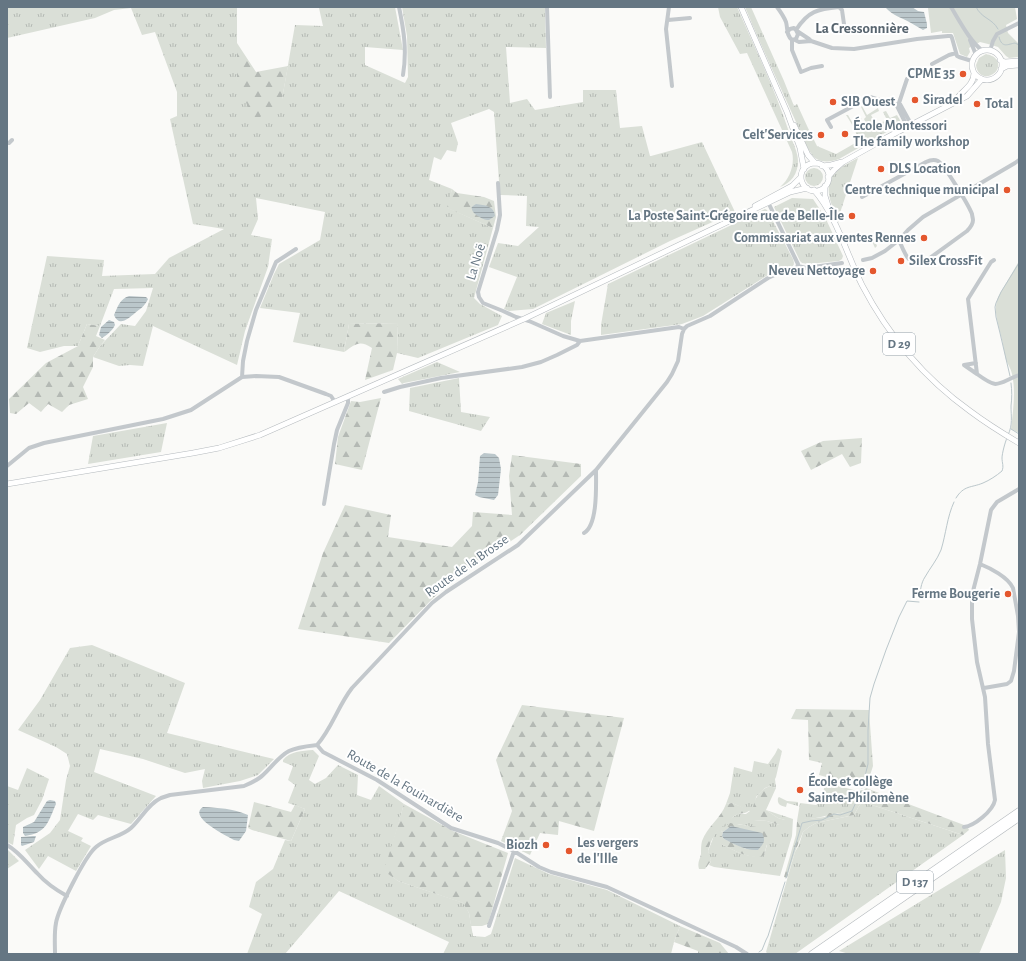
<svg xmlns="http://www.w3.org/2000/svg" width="1026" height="961" font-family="'Alegreya Sans',sans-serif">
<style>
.grass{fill:url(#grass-tufts);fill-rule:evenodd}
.forest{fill:url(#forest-firs)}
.park{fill:#dadfd7}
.water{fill:url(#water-rules)}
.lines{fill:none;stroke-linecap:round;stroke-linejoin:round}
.stream{stroke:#bbc7cb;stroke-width:1}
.major-casing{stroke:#b5babe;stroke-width:6}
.highway-casing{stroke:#b4b9bd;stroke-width:7}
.minor{stroke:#c3c8cc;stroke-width:4}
.major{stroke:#fff;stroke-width:5}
.highway{stroke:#fff;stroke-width:6}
.poi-dot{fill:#e4572e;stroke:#fff;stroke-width:1.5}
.labels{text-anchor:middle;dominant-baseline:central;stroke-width:4;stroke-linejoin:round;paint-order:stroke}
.shield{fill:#fff;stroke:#939fa8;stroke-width:1}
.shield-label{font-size:13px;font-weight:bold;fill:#657683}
.poi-label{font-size:14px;font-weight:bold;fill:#657683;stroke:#fff;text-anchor:end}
.street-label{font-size:14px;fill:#657683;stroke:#fff}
.neighbourhood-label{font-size:15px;font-weight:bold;fill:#57646e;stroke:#fff}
</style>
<defs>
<pattern id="grass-tufts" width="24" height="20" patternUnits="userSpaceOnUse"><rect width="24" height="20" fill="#dadfd7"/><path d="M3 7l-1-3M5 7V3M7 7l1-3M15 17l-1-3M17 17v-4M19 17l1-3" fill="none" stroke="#b4b9b4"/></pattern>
<pattern id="forest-firs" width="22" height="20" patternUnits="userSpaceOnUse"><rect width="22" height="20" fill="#dadfd7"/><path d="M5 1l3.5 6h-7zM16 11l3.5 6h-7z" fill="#b4b9b4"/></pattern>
<pattern id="water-rules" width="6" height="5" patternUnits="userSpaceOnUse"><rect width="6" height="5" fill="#bbc7cb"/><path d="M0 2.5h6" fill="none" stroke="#9ca6aa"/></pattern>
</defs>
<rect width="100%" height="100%" fill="#fafaf8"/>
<path class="grass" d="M7,7H237V80L282,99L295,25L323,26L319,8L325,7H395L403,50L365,47V65L405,83L408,77L407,36L402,7H545L546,48L506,47L510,103L527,99L535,110L583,102V90H616L620,128L642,126L650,156H651L702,142L735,212L670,241L533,309L509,311L504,309L517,277L489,267L498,243L518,246L539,227L526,226L527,196L500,195L494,112L489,109L451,123L458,143L456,152L447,150L441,160L434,157L429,180L452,189L448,208L493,228L474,298L480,304L502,316L498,325L418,358L397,353L398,323L349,324L344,352L293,342L300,313L260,308L274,274L279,264L320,240L325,212L256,198L258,219L251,235L272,239L268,267L245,331L237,365L153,326L143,366L130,365L119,366L93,357L100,346L121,324L135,326L146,311L153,288L114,289L100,326L87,324L78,346H64L40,352L27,348L47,256L104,260L102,276L155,274L169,258L224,229L193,224L170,119L177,116V92L155,32L142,35L131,8L114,10L95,18L7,38Z
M718,7H737C755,48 775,89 789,132C792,141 798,152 798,161C798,174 791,183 780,187C790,179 795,164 792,152L747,53L740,54L720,17Z
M745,7H751L784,81L794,106L797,104L808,128L817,146L836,154L857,142C859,134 851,123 846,115H848L852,122L861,118L862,120L856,124L860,131L863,132L869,129L864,119L866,117L861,107L862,106L867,115L878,108L879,111L871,115L875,122L880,123L887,120L883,112L886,111L890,118L897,115C899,119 902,121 899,125L839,159C831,162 822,163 815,158C808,152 800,131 796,122C779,84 761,46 745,7Z
M986,54C990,55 994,56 997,60C1004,75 978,85 976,65L979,58Z
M858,158L839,216V223C833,208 822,188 834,174C840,167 850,162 858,158Z
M805 177a9 9 0 1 1 18 0a9 9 0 1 1-18 0Z
M792,198L813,199L825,217L843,256L842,259L839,261L808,264L802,263L800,261L774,207Z
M765,209L767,210L793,259L794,263L793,266L788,269L768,275L703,316L682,324L601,335V325L608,284Z
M872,234L877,246L875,248L871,239L860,243L859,240Z
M575,301L571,321V335L542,324L546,313Z
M437,362L460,372L404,383L402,384L398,379Z
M459,378L461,412L490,417L481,431L409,411L410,388Z
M167,423L161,452L88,464L93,436Z
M92,645L185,683L167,733L274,759L258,775L240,781L203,788L202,781L205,769L185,773L143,759L100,749L94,772L156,796L131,824L98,815L93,820L78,814L68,831L83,838L81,841L91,846L76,871L48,856L39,869L25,850L50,833L60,820L66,780L70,766L67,754L56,747L18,730L40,700L70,648Z
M778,748L782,751L776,777L775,779L776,788L770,786L765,788L756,797L754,820L767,821L779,825L785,820L778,818L766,810L793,819L792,836L780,876L714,867L709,865L711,861L708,851L712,841L714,835L721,826L734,816L738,814H746L750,811L732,803L726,804L730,793L734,767L752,772L754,761L768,764L775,754ZM738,824L754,827L767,845L764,855C748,860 735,850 721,844L720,836H722L723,832L721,831Z
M313,750L319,756L309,780L315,784L326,778L338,765L358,775L357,795L371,800L379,786L404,804L385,871L398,881L464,903L469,913L473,936L485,937L491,934L515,858L549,874L607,890L680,926L674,942L671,954H443L449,942L339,891L285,954H247L262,914L249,907L256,882L273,869L285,840L291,841L305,809L288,803L295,785L288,780L293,766L283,762V760C290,751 302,751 313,750Z
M27,768L49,779L42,800L34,815L27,818L16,825L13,845L7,842V786L18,790Z
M825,782L857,791L854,798L851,809C843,814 837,813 829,815C818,818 808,819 797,821L800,803L816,805L822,801Z
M779,797L787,801L798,802V806L787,803L786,807C780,806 777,804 778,798Z
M863,802L963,835L795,954H768L766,952L795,852L799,845L803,832L809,827L816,823L854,815L859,806Z
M7,849L19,861L7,869Z
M1005,850L1006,878L1001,902L979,954H849L839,951Z"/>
<path class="forest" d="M237,43L256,72L288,66L282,99L254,122L237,80Z
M452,189L457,193L484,197L494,201L496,217L493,228L447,208Z
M398,323L397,353L393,370L365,380L372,348C359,339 355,345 344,352L349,324Z
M87,324L100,326L96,336L105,340L100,346L93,357V367L83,387L88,399L69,405L62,412L48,404L41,412L29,403L16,414L10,413L9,399L46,363L78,346Z
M381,398L362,470L335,464L338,437L351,401L360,402Z
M862,438L861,463L850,467L842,454L811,470L801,451L823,441Z
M512,455L581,464V476L520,535L446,585L389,643L298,629L323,553L345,505L391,515L388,537L452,547L472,526L473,512L512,515L509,476Z
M522,705L624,718L594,831L559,821L558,835L540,833L530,855L501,841L512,811L496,760Z
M796,709L869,710L873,766L866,788L964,825L967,826L969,830L963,835L863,802L859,806L854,815L816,823L809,827L803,832L795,852L787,878H786L784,877L796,835L797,822L798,820L825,817L829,813H832C835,814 837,814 841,813C855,809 850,801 857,791L864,790L866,788L819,775L822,763L809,760L808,720L791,719Z
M770,786L776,788L766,810L778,818L785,820L787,824L779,825L767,821L754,820L752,818C752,805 756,791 770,786Z
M254,802L291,812L295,805L305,809L291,841L252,830L248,828Z
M732,803L750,810C744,815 742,812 736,815C733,816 731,819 729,821C717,830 712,836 708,851L710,856L711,861L705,869H699C697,862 700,860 701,854C701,849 701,845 702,841C707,827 721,818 726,804Z
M404,804L453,831L508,853L488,924L482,926H471L469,913L463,903L398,881L384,871Z
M730,823L763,828L767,832L769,837L764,855C754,862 731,849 721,844L718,842L720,836H722L724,839L746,849L731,826L723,832L721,831L723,828Z
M680,926L720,943L729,954H698V951L674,942Z"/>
<path class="park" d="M933,7H1015L1017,19L1006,25L1008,33L1019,44V57L1009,58L1006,56L998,47L988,44L980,42L969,48L970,52L967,57L960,54L953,33H942V31L931,33L928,8H933Z
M1019,261V433L1011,429C1013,412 1016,391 1012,374C1011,369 1008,364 1006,360C1004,352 1003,343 1001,336C998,322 993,311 998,297Z"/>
<path class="water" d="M885,7H912L918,11L924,12L927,24V28L923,30C919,28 915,25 911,23C901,17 893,16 885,7Z
M476,204C485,205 494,206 495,216C493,217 491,219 489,220C485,221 472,214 472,209C471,208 472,207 473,206Z
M129,296L146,297L148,299C145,306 140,309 135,313C128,319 119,327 114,315C118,306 120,299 129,296Z
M109,320L114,322L115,325C113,330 107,335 102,338L99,335L101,327Z
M484,453L495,454L499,458L501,469L498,495L494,500L479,497L475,495L478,482L480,456Z
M50,800L55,801L56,804C48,822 47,833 25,836L23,833V827L34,822L47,801Z
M203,807C219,808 232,808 248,815L246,831L239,841L234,840C227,836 187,817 203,807Z
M731,826L762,833C766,841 764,843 758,850C746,851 734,844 724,839L722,836L723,832Z
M33,836H36L34,842L22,846L21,845V837Z
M588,839L596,840L594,849L586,847Z"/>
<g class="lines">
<path class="stream" d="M976,7C982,19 992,18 998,29
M999,37C1002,49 1008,44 1015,43L1019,45
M1010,376L1000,333L996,317L995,307L996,303L1001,292L1019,263
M1011,429L1019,434
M1008,435C1013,425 1011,416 1011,406C1012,398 1012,391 1011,383
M956,498C964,485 971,488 983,483C990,480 996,476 1002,471C1004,466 1002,463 1002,458C1002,454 1005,442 1007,438
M920,598C920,591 921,583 925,577C930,568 937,560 941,550C946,534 947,517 954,502
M862,788L868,764V730L870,698L874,684L886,650L899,617L907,601L919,602
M786,878L802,823L811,821L822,820L834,814L840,815L852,811L861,791
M759,952L762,950L766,940L768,936L785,882"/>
<g class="major-casing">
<path id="major" d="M741,7L787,112L800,148L804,169
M972 65a15 15 0 1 1 30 0a15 15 0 1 1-30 0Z
M1000,60L1005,62L1019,61
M1001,69L1007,66L1019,65
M955,101C961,91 974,86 974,73
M794,125L808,155L815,163
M801 177a14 14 0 1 1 28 0a14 14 0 1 1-28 0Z
M822,166L831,165L842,162
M828,177L834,170L843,162L886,138L967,96L982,79
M825,186V196L830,212
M814,190C836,215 847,255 862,285C888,335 924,378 970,411C986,423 1002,433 1019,443
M755,206L792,186L801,177
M7,484L193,453L219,448L260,435L524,319L790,192L807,188"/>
</g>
<g class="highway-casing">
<path id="highway" d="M812,954L1019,811
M822,954L1019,818"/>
</g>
<path class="minor" d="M399,7C404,31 407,51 403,75
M547,7L550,97
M669,7L666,29L672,86
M777,7C780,11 784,17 786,22C788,29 786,35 792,40L796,39L798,34L796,30L794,28L790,29L787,32
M951,7C959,20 971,43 983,51
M668,20L690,18
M796,30C808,11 818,9 839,7L842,10L844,24
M797,31L809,39L811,41
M792,40V50L801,72L811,68L822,66
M795,40L799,42L811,41L832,48L854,49L917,39L948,36H951L952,38L957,56L959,57L972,61
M970,40L976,55
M990,51L993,41L997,34L1019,23
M932,64L949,55L956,53
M898,104H900L911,124
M898,104L897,106L907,126
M831,127L827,120L870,97L896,105L899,103L907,79
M7,143H9L12,140
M498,183L500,215L497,230L478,292L479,297L483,303L503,311L516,317L529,321L563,336L580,341L679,327L684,329
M862,197L926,162C930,160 934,159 938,161C944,164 969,206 972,214C972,215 973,219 973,220C973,225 970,228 967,231L923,263C908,267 904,251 899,240
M863,260L872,258L885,251L899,240L908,230L923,217L1015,163L1019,160
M994,260L991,262L968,299L977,374C999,390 996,384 1019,375
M798,266L806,268L842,263
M976,363L964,365L977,374
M242,377L243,361L247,341L256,310L276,262L296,249
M384,392L400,387L441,378L522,367L541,362L557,355L577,345L580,341
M7,466L29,448L44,443L163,419L191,410L242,377L256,376L279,377L326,394L331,396L335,402
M324,504L334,444L337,430L348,403V396
M584,533C598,525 596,485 596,470
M980,564C990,568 1008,577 1013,588L1018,616L1019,632L1014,671L1011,681L1007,684L984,688
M317,745L323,752L377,780L451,828L498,843L514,851L539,867L551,872L607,887L736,947L747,954
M964,827C974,826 993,811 995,800L988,744L985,697L977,662L975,645L972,619V595L980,564L991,510L997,502L1019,489
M7,845C19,852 27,863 37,873C45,882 56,890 67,896
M489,926L514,851
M55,954C55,944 54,933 56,923C58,910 85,856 96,847C106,838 121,837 131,828C141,819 148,804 161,798C164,797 167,796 170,795L244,786C251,783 258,780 263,775C272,767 278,757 289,751C297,747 308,746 317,745C332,728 338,706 352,688L432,603L446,592L518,545L596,470L667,382L672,374L678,361L682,334L684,329L687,326L710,316L768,278L777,274L797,268L798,264L797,262L767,200"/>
<use href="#major" class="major"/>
<use href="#highway" class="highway"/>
</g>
<g class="poi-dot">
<circle cx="963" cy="74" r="4"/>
<circle cx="915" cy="100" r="4"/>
<circle cx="833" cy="102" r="4"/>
<circle cx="977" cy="104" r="4"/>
<circle cx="845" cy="134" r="4"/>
<circle cx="821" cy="135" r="4"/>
<circle cx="881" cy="169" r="4"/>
<circle cx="1007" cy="190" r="4"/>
<circle cx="852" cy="216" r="4"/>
<circle cx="924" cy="238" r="4"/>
<circle cx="901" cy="261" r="4"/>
<circle cx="873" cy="271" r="4"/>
<circle cx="1008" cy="594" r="4"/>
<circle cx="800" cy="790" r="4"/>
<circle cx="546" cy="845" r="4"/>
<circle cx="569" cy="851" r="4"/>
</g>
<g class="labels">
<g class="shield">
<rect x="883" y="333" width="32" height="22" rx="3"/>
<rect x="897" y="871" width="36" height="22" rx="3"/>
</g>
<g class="shield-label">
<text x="899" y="344">D 29</text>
<text x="915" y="882">D 137</text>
</g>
<g class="poi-label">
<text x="955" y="74">CPME 35</text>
<text x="923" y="100" text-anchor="start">Siradel</text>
<text x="841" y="102" text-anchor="start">SIB Ouest</text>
<text x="985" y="104" text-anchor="start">Total</text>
<text x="853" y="126" text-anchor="start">École Montessori<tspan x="853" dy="16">The family workshop</tspan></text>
<text x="813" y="135">Celt'Services</text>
<text x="889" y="169" text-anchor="start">DLS Location</text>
<text x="999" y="190">Centre technique municipal</text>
<text x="844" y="216">La Poste Saint-Grégoire rue de Belle-Île</text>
<text x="916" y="238">Commissariat aux ventes Rennes</text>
<text x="909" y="261" text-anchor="start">Silex CrossFit</text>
<text x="865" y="271">Neveu Nettoyage</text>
<text x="1000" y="594">Ferme Bougerie</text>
<text x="808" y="782" text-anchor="start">École et collège<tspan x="808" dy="16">Sainte-Philomène</tspan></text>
<text x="577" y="843" text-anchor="start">Les vergers<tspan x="577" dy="16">de l'Ille</tspan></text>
<text x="538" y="845">Biozh</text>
</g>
<g class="street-label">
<text transform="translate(476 262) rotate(-73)">La Noë</text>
<text transform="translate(467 566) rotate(-35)">Route de la Brosse</text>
<text transform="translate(405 786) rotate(30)">Route de la Fouinardière</text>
</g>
<g class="neighbourhood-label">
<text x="862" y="28">La Cressonnière</text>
</g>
</g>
<rect width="1026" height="961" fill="none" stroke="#657683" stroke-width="16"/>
</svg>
